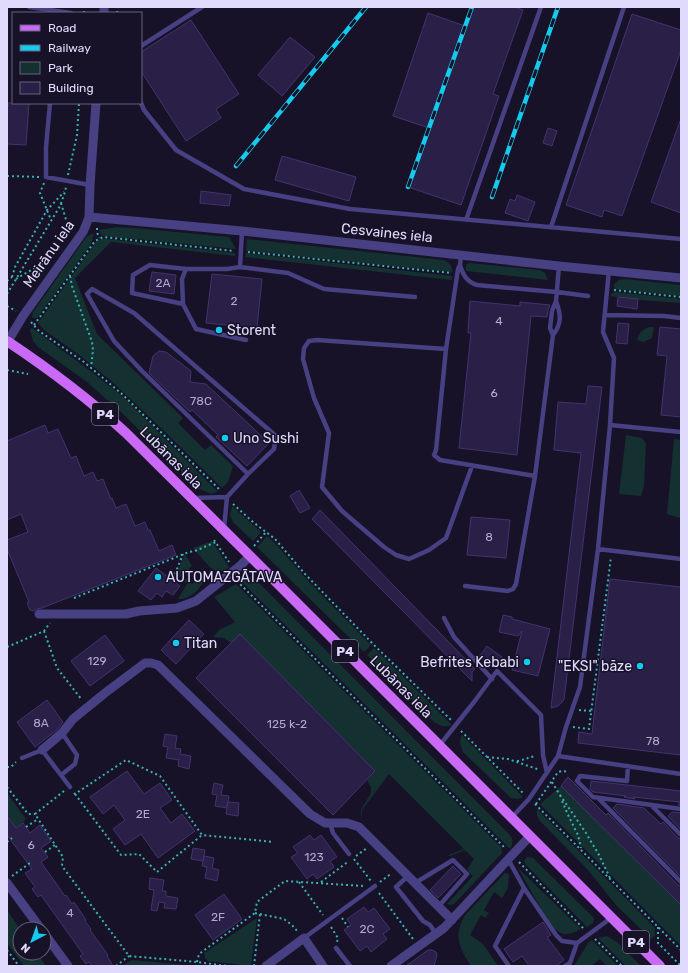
<svg xmlns="http://www.w3.org/2000/svg" width="688" height="973" font-family="Rubik,sans-serif">
<style>
.green{fill:#153030}
.building{fill:#291f47;stroke:#433371}
.lines{fill:none;stroke-linecap:round;stroke-linejoin:round}
.path{stroke:#39b2b2;stroke-width:2;stroke-dasharray:2 3;stroke-linecap:butt}
.service{stroke:#474082;stroke-width:4.5}
.minor{stroke:#474082;stroke-width:9}
.primary{stroke:#c969f5;stroke-width:10}
.rail-casing{stroke:#14cbef;stroke-width:4.5}
.rail{stroke:#171227;stroke-width:3;stroke-dasharray:9;stroke-linecap:butt}
.poi-dot{fill:#14cbef;stroke:#171227;stroke-width:1.5}
.labels{text-anchor:middle;dominant-baseline:central;stroke-width:3;stroke-linejoin:round;paint-order:stroke}
.number-label{font-size:12px;fill:#b2abcf}
.shield{fill:#171227;stroke:#a49ebc;stroke-width:1}
.shield-label{font-size:13px;font-weight:bold;fill:#e0dafc}
.street-label{font-size:14px;fill:#e0dafc;stroke:#171227}
.poi-label{font-size:14px;fill:#e0dafc;stroke:#171227;text-anchor:start}
</style>
<rect width="100%" height="100%" fill="#171227"/>
<path class="green" d="M117,227L135,228L229,237L236,249L103,236L100,233L99,230Z
M94,233L91,244L37,318H32L33,312L87,236Z
M101,239H109L235,253V256L111,242L75,278L97,334L183,418L178,423L205,450L211,445L233,466L228,482L222,488L160,427L110,380L78,354L44,330L38,323L96,242Z
M247,239L444,260C450,263 452,265 452,272L246,251Z
M246,253L452,276V280L245,257Z
M469,263L540,270L545,273L548,280L466,271V265Z
M625,279L681,285V296L614,289V284L619,280Z
M616,292L681,299V303L640,300L610,296L612,293Z
M649,327H654L652,338L643,342L637,340C639,333 642,330 649,327Z
M32,328L93,373L121,395L218,492L211,494L199,489L123,414L87,382L38,347L33,341L30,330Z
M626,435L642,438L646,444L644,486L641,496L619,494Z
M674,439L681,440V515L680,518L667,514Z
M232,506L261,532L253,541L233,522L230,515Z
M267,536L274,542L309,582L371,645L364,652L257,547Z
M212,541L229,567C226,571 219,573 214,570C208,566 198,554 193,548Z
M185,554L192,566L188,570L180,573L188,581L186,583L177,573Z
M245,576L253,577L508,833C513,838 514,842 510,849L241,581Z
M201,578L203,581C200,591 188,600 178,599L187,584L189,582L192,584Z
M236,584L501,847L502,853L455,903L451,905L447,904L473,876L468,871V868L474,859L465,850L450,856L448,855L464,849L389,774L362,810V823L361,810L371,793V787L367,780L375,771L240,635L231,643L224,638L213,637L219,630L235,622L214,597Z
M374,648L452,725C443,728 441,726 434,722L367,655Z
M462,735L523,797L518,799L511,798L463,752C461,746 458,741 462,735Z
M561,786L681,905V946L540,804Z
M7,793L26,819L23,823L14,829L7,816Z
M537,809L655,928V936L651,939L616,905L588,870L540,821L537,816Z
M527,857L533,858L594,918L593,923L587,927L526,865L524,861Z
M518,868L581,929C566,937 560,936 549,923Z
M505,873L509,874L508,888L502,898L494,892L484,910L489,913L485,918L481,915L470,935L483,944L498,966H471C459,948 453,935 465,915Z
M7,910L20,929V953H37L46,966H24L7,943Z
M257,918L251,966L208,961L205,958L204,953Z
M607,936L617,942L641,966H626L598,938Z
M592,940L618,966H607L600,959L591,966H574L588,943Z
M132,960L197,966H125V964Z"/>
<path class="building" d="M472,7H514L523,10L493,94L499,96L461,205L408,187L429,128L393,116L428,13L465,26Z
M632,14L681,30V50L622,216L604,210L602,217L566,205Z
M191,20L239,94L216,109L221,118L186,141L141,71V52Z
M290,37L315,57L282,96L258,75Z
M8,103H29L26,145L7,144V119Z
M680,121H681V213L651,202Z
M548,128L557,131L552,146L543,143Z
M282,156L356,177L349,201L275,180Z
M201,191L231,195L229,206L200,203Z
M517,195L535,202L528,221L505,213L510,199L515,201Z
M152,272L176,275L174,294L149,291Z
M212,274L262,279L257,328L206,323Z
M618,297L638,299L637,309L617,306Z
M470,301L520,306V302L550,305L548,310L547,317L531,316L517,455L459,448L471,333H468Z
M618,323L629,324L627,344L616,343Z
M660,327L681,329V417L661,415L667,356L657,355Z
M159,351L166,352L191,371L190,382L206,384L269,443L247,466L216,437L218,435L192,410L190,412L149,373L153,356Z
M588,386L602,387L564,700L558,706L551,708L581,453L554,450L558,402L586,404Z
M45,425L48,433L58,429L71,458L76,456L84,476L93,472L97,481L103,479L111,499L112,498L116,508L126,504L135,526L145,522L148,530H150L159,551L172,545L176,555L42,608L36,609L34,611L30,610L27,603L29,602L7,549V540L28,532L21,514L7,520V441Z
M299,490L310,508L300,513L290,496Z
M320,510L475,669L472,672V681L312,519Z
M471,517L510,520L506,558L467,555Z
M156,568L180,586L173,595L166,591L162,597L157,593L151,600L138,591Z
M610,579L681,587V755L578,743L579,732L592,734Z
M503,615L512,617V619L550,629L538,676L512,670L522,631L518,636L499,632Z
M189,620L204,634L176,664L161,650Z
M240,634L375,771L333,815L196,678Z
M105,635L124,661L90,686L71,661Z
M487,646L502,657L494,668L479,657Z
M47,700L63,722L58,729L35,747L17,722Z
M165,734L177,736L175,748L181,749L180,754L191,756L189,769L178,766L179,759V760L166,758L168,747L163,746Z
M127,771L144,794L160,783L172,800L160,808L171,823L182,814L195,831L158,858L141,834L125,845L113,829L125,820L114,805L103,814L90,797Z
M568,777L606,815L608,813L678,885L681,886V905L561,786Z
M591,781L681,791V805H678L680,802L633,797L635,799L624,797L626,796L593,792L590,789Z
M214,783L223,785L221,795L229,796L227,807L228,802L239,803L238,816L226,814L227,808L215,806L217,795L212,794Z
M617,804L644,808L661,824L663,822L678,838L681,839V877L613,808Z
M672,812L681,813V830L668,816Z
M7,816L16,828L23,823L30,833L40,825L51,841L41,848L48,857L41,862L65,896L66,895L72,904L74,902L86,920L85,921L91,929L90,930L108,955L107,956L113,966H92L89,962L86,964L80,956L83,954L41,895L38,897L32,889L35,887L25,873L32,869L7,835Z
M310,835L314,840L321,835L337,857L330,861L334,867L317,879L313,874L307,879L291,857L298,853L293,847Z
M193,848L205,850L203,861L191,859Z
M204,856L214,858L212,868L219,870L217,881L205,878L207,867L202,866Z
M453,866L461,874L438,898L430,890Z
M150,878L164,880L162,891H166V896L178,898L176,909L164,908L165,903L159,902L157,911L151,910L154,890L149,889Z
M224,894L242,919L213,940L195,915Z
M364,907L368,912L374,908L390,929L383,934L387,939L371,952L367,946L360,951L344,930L351,925L347,919Z
M543,922L551,935L547,937L564,960L556,966H529L522,956L513,962L504,949Z
M428,950H432L436,952L437,955L434,966H406Z"/>
<g class="lines">
<path class="path" d="M84,13V7
M117,13L118,7
M68,175L77,135L79,103
M7,176L40,177
M44,183L40,193L51,220
M61,203L70,233
M97,228V232L99,238
M248,252L451,273
M70,276L72,286L92,342L93,350L91,368
M12,277L15,267L47,210L64,192
M16,279L52,258
M7,281L12,277
M614,290L681,297
M7,294L60,206L65,192L66,187
M7,306L16,311
M31,322L39,331L84,362L122,394L220,490
M34,325L95,241L103,237L234,251
M7,370L28,374
M233,504L253,522L275,539L305,574L374,645L451,720
M214,540L229,562
M254,546L266,532
M175,574L183,554
M238,580L239,583L506,849
M74,598L189,552L195,551L216,542
M44,631L57,668L82,700
M7,647L44,631L50,623
M579,710L592,711
M573,727L589,729L611,557
M461,731L524,794
M487,757L508,759L540,770
M517,761C524,760 529,757 536,756
M7,767H11L16,762
M552,782L561,797
M7,787L28,814H35
M64,791L35,814L63,857L62,866L129,956L197,962L227,966
M74,793L75,794L126,760L160,776L202,835L274,842
M75,794L121,855L139,854L157,872L202,835
M560,795L586,833L599,855L610,878
M562,801L569,817L578,835L581,848
M535,804L681,950
M536,804L558,772L562,771L569,772
M26,827L38,819
M7,842L12,838
M45,852L55,845
M356,856L367,848
M354,859L371,881
M519,862L584,929
M12,876L30,863
M299,882L323,915
M321,882L349,861
M380,882L392,873
M379,893L413,939
M255,913L284,919L292,925L298,932
M342,918L348,927
M331,927L338,938L337,942
M658,927V943L681,966
M595,939L622,966
M7,950L19,966
M197,962L199,954L255,913L257,902L285,881L363,886
M116,966L129,956
M254,966L260,914"/>
<path class="service" d="M29,7L71,13
M141,46L202,7
M50,103L46,147V177L90,185
M141,103L144,110L176,150L244,189L350,209L681,239
M466,220L541,7
M551,227L624,7
M460,265C463,275 467,282 477,285L557,292L588,296
M240,267L288,273L324,289L415,297
M186,269L182,279L183,304L196,329L246,340
M183,304L132,293L133,275L150,265L186,269H227L240,267L242,231
M605,315L664,316L681,318
M553,335C562,324 561,314 556,301
M446,349L458,269L460,265L461,255
M610,425L681,432
M535,476L553,335L550,328L552,311L556,301L559,266
M194,498L227,497
M224,529L227,497L248,474L274,449L276,436L134,313L92,289L87,294L114,341L142,371L248,474
M598,549L681,559
M465,586L508,591L513,589L516,584L535,476L440,460L434,455L436,450L446,349L317,340L309,341L304,348L303,359L314,398L329,433L322,487L342,511L384,547L396,555L409,559L429,550L446,538L472,466
M444,618L454,637L492,679
M439,746L474,702L497,671L541,715L543,755L547,773
M558,756L681,774
M22,758L42,750L70,787
M628,766L627,781L580,776L577,781L593,797L681,809
M61,775L75,764L77,755L62,733
M598,798L681,882
M651,805L681,835
M512,817L529,799L558,756L566,727L580,687L598,549L610,425L614,358L603,332L609,270
M330,823L333,833L349,854
M508,859L524,888L556,935L562,941L577,943
M408,876L396,887L423,921L430,925L436,934
M415,883L453,860L467,874L438,907
M304,938L375,886
M336,948L350,966
M509,966L495,946L524,888
M565,966L570,963L577,943L611,918"/>
<path class="minor" d="M104,13V7
M89,217L242,231L559,266L681,278
M8,341L23,316L83,232L86,225L89,217L90,185L96,103
M39,614H126L139,611L177,608L196,601L241,565L250,556
M42,750L62,733L73,719L105,693L145,663H151L158,665L310,814L325,823H347L359,827L452,920
M7,883L41,929
M44,933L68,966
M266,966L304,938L323,966
M391,966L444,928L530,836"/>
<path class="primary" d="M7,341C49,369 89,399 126,433L250,556L660,966"/>
<g class="rail-casing">
<path id="rail" d="M236,166L366,7
M408,187L472,7
M492,197L558,7"/>
</g>
<use href="#rail" class="rail"/>
</g>
<g class="poi-dot">
<circle cx="219" cy="330" r="4"/>
<circle cx="225" cy="438" r="4"/>
<circle cx="158" cy="577" r="4"/>
<circle cx="176" cy="643" r="4"/>
<circle cx="527" cy="662" r="4"/>
<circle cx="640" cy="666" r="4"/>
</g>
<g class="labels">
<g class="number-label">
<text x="163" y="283">2A</text>
<text x="234" y="301">2</text>
<text x="499" y="321">4</text>
<text x="494" y="393">6</text>
<text x="201" y="401">78C</text>
<text x="489" y="537">8</text>
<text x="97" y="661">129</text>
<text x="41" y="723">8A</text>
<text x="287" y="724">125 k-2</text>
<text x="653" y="741">78</text>
<text x="143" y="814">2E</text>
<text x="31" y="845">6</text>
<text x="314" y="857">123</text>
<text x="70" y="913">4</text>
<text x="218" y="917">2F</text>
<text x="367" y="929">2C</text>
</g>
<g class="shield">
<rect x="92" y="403" width="26" height="22" rx="3"/>
<rect x="332" y="640" width="26" height="22" rx="3"/>
<rect x="623" y="931" width="26" height="22" rx="3"/>
</g>
<g class="shield-label">
<text x="105" y="414">P4</text>
<text x="345" y="651">P4</text>
<text x="636" y="942">P4</text>
</g>
<g class="street-label">
<text transform="translate(387 233) rotate(6)">Cesvaines iela</text>
<text transform="translate(49 254) rotate(-55)">Meirānu iela</text>
<text transform="translate(171 458) rotate(45)">Lubānas iela</text>
<text transform="translate(401 687) rotate(45)">Lubānas iela</text>
</g>
<g class="poi-label">
<text x="227" y="330">Storent</text>
<text x="233" y="438">Uno Sushi</text>
<text x="166" y="577">AUTOMAZGĀTAVA</text>
<text x="184" y="643">Titan</text>
<text x="519" y="662" text-anchor="end">Befrites Kebabi</text>
<text x="632" y="666" text-anchor="end">"EKSI" bāze</text>
</g>
</g>
<rect width="688" height="973" fill="none" stroke="#e0dafc" stroke-width="16"/>
<rect x="12" y="12" width="130" height="92" fill="#171227" stroke="#67627c"/>
<rect x="20" y="25" width="20" height="6" fill="#c969f5" stroke="#67627c"/>
<text x="48" y="32" font-size="12" fill="#e0dafc">Road</text>
<rect x="20" y="45" width="20" height="6" fill="#14cbef" stroke="#67627c"/>
<text x="48" y="52" font-size="12" fill="#e0dafc">Railway</text>
<rect x="20" y="62" width="20" height="12" fill="#153030" stroke="#67627c"/>
<text x="48" y="72" font-size="12" fill="#e0dafc">Park</text>
<rect x="20" y="82" width="20" height="12" fill="#291f47" stroke="#67627c"/>
<text x="48" y="92" font-size="12" fill="#e0dafc">Building</text>
<g transform="translate(32 941) rotate(221)"><circle r="19" fill="#171227" stroke="#67627c"/>
<path d="M0-3L7 15L0 10L-7 15Z" fill="#14cbef"/>
<text y="-6" font-size="11" font-weight="bold" text-anchor="middle" fill="#e0dafc">N</text>
</g>
</svg>
